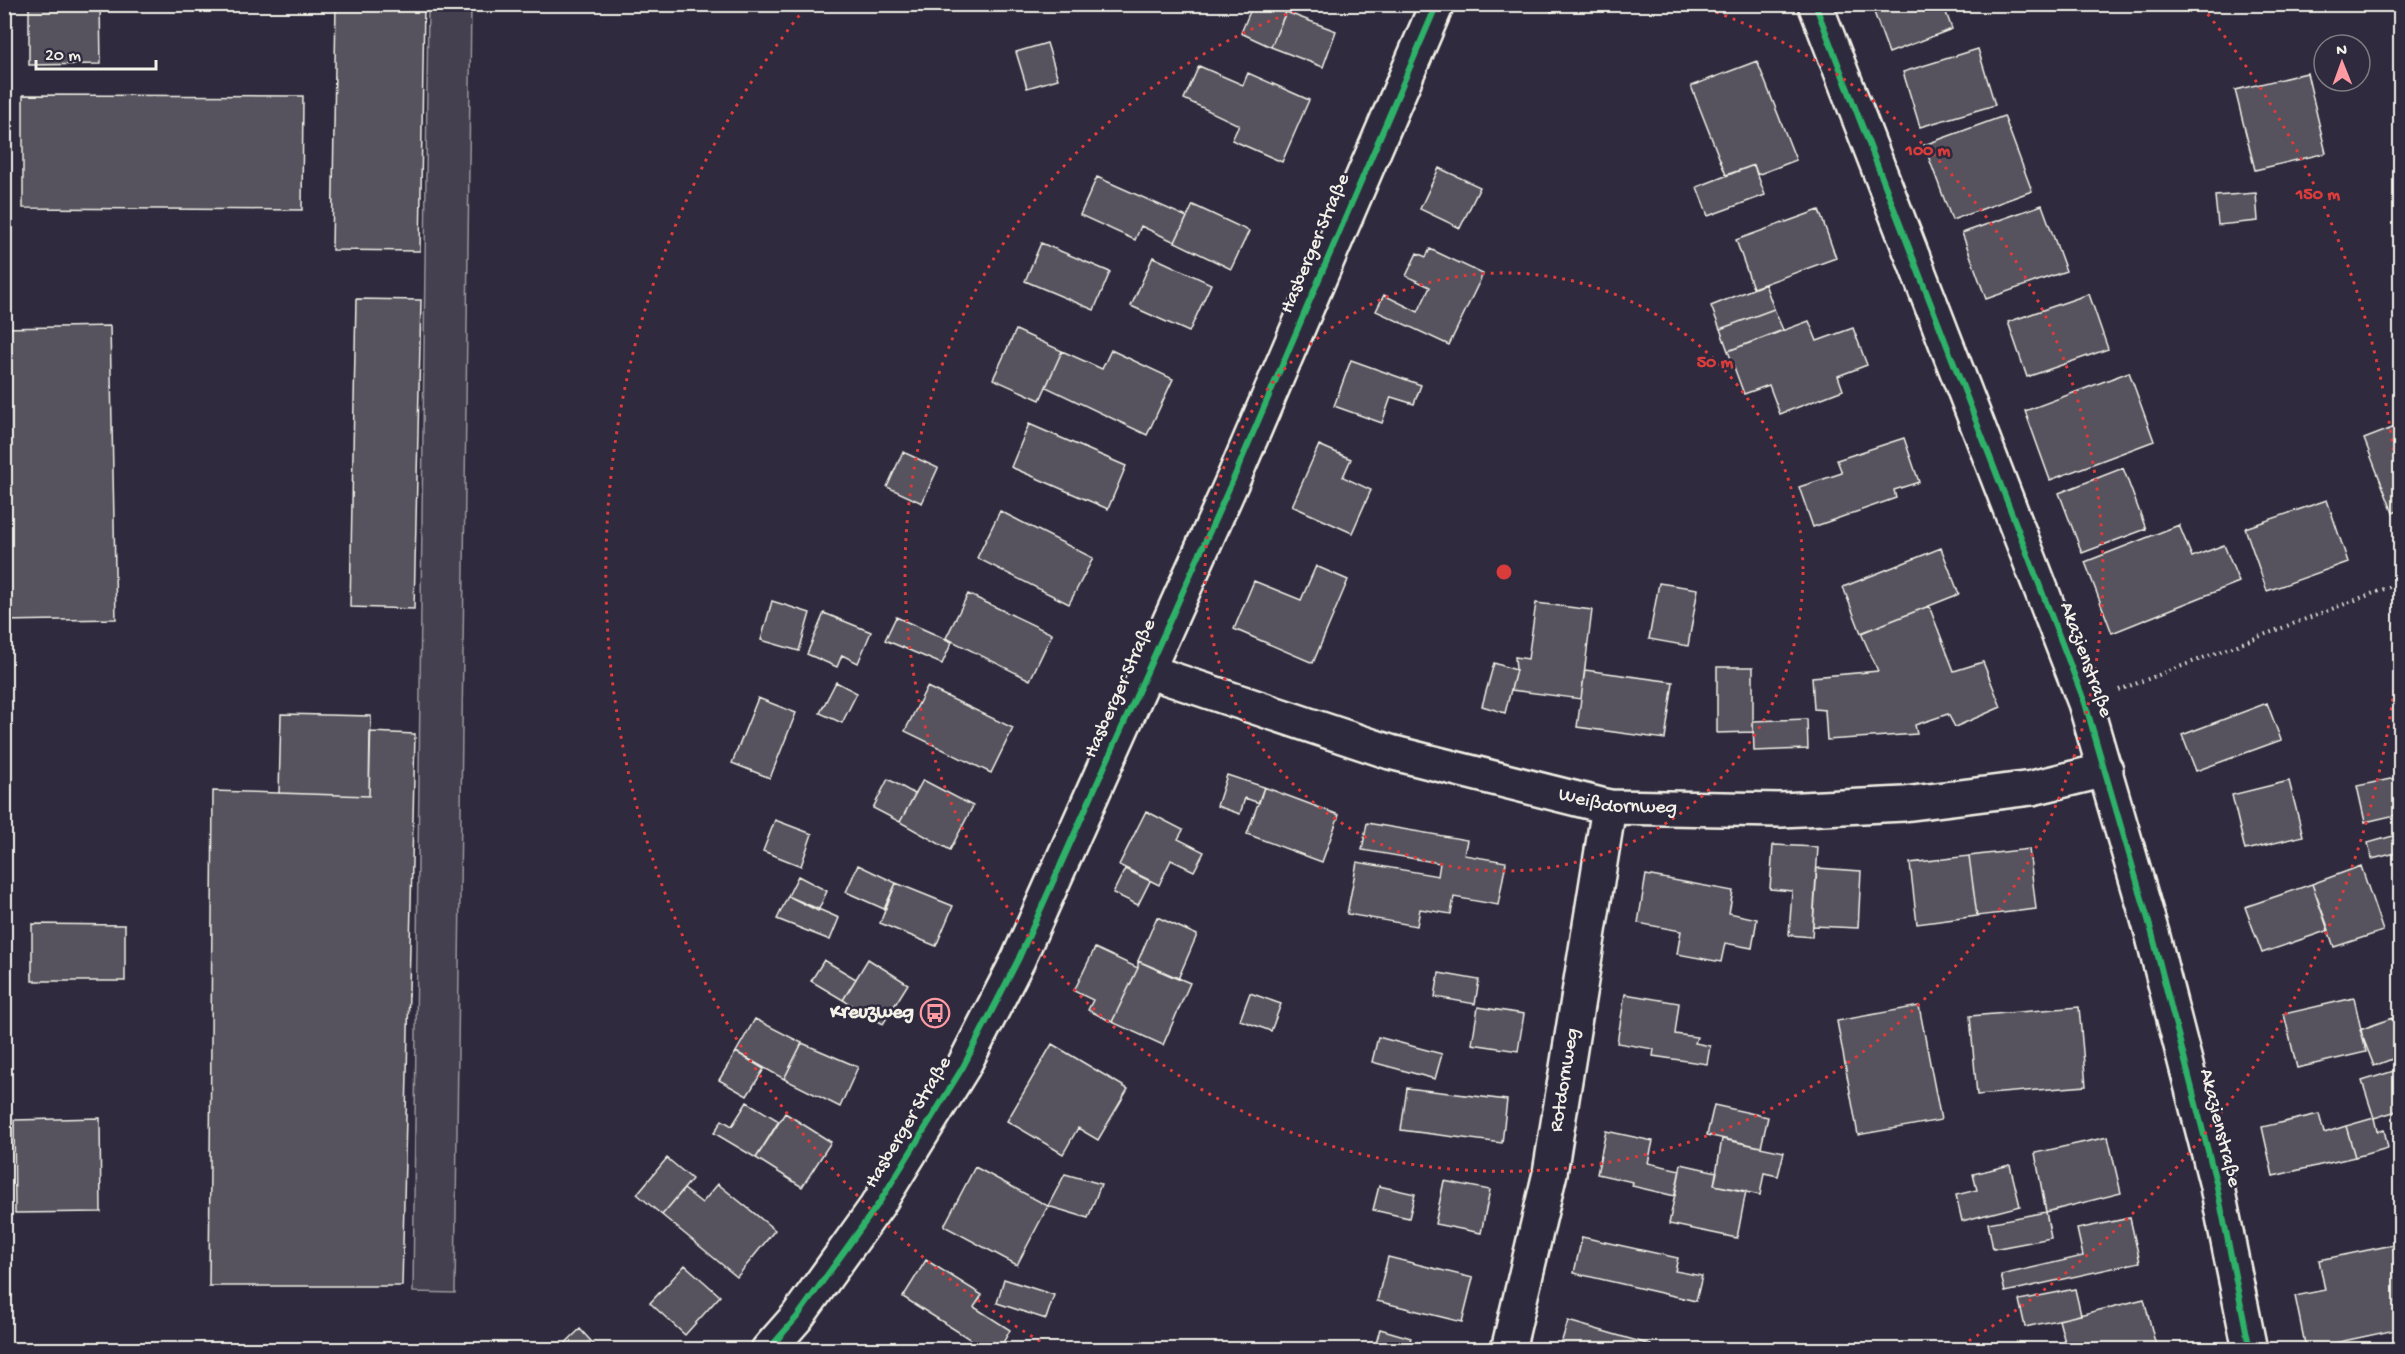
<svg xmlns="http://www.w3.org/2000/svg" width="2405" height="1354" font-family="'Gochi Hand',sans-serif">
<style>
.green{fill:#454050;stroke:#9c989c;stroke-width:1.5}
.building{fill:#56525f;stroke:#f4f1e8;stroke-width:1.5}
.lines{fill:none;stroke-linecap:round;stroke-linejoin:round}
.street-casing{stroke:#f4f1e8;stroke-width:38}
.path{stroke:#f4f1e8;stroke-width:4;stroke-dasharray:1.5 4.5;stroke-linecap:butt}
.street{stroke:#2f2a3d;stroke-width:33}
.cycleway-casing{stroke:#2f2a3d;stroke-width:10}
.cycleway{stroke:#2db169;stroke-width:6}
.ring{fill:none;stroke:#d93c3b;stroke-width:3;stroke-dasharray:3 6}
.labels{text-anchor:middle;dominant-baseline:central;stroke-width:5;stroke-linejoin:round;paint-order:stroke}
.street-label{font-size:20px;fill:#f4f1e8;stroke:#2f2a3d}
.poi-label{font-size:20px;font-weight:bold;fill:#f4f1e8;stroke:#2f2a3d;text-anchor:end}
.centre{fill:#d93c3b;stroke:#2f2a3d;stroke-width:3}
.ring-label{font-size:18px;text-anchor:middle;font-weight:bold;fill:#d93c3b;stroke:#2f2a3d;stroke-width:5;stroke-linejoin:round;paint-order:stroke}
</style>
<rect width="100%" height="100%" fill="#2f2a3d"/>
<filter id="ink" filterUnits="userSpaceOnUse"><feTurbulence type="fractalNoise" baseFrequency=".0167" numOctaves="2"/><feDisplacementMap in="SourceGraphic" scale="12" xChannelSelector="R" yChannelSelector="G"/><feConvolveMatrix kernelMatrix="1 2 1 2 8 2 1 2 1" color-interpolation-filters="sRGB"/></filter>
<g filter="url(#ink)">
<path class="green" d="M471,5L455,1293L413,1292L428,5Z"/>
<path class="building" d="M29,4H100L101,64L29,65Z
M336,4H424L420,251L332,250Z
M1253,4H1289L1271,47L1241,33Z
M1549,4H1583L1551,12Z
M1871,4H1943L1952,29L1889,53Z
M1286,12L1336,31L1323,67L1271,47Z
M1047,43L1058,79L1027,88L1016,52Z
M1978,49L1995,105L1920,127L1903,72Z
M1757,61L1796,160L1757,175L1754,165L1726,175L1691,86Z
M1199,66L1243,85L1248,73L1309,100L1282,162L1232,140L1239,125L1184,99Z
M2307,73L2326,153L2255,170L2235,90Z
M23,95L303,96L302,210L23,208Z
M2004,116L2032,191L1952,220L1924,145Z
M1754,165L1765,195L1708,216L1697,187Z
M1439,168L1480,187L1460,228L1420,209Z
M1097,177L1187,217L1175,242L1141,226L1135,240L1080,215Z
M2256,193L2258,221L2218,225L2215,196Z
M1193,205L1249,231L1231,269L1175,242Z
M2042,205L2066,271L1986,299L1962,233Z
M1819,210L1836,258L1753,288L1736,240Z
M1041,243L1110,272L1094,310L1025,281Z
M1430,249L1483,274L1449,345L1376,311L1384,295L1418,312L1430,287L1406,276L1417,253L1426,257Z
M1153,257L1211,284L1189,332L1131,306Z
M1765,284L1774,309L1720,329L1711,306Z
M2089,294L2108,349L2027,377L2008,322Z
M356,299L421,300L414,609L350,607Z
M1774,309L1783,330L1728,351L1720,329Z
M1809,321L1817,341L1853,328L1867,365L1838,376L1843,390L1780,414L1769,385L1744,394L1728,351Z
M110,326L116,619L4,621V328Z
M1016,330L1062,351L1040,400L993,379Z
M1111,350L1173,379L1147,435L1046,387L1062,351L1102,369Z
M1351,360L1421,385L1414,404L1391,397L1382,423L1334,406Z
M2129,372L2154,441L2050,480L2025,411Z
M1029,424L1126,466L1108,509L1011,467Z
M2400,425V510L2393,513L2364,439Z
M1904,438L1919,482L1894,490L1896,498L1813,527L1799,487L1842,473L1837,460Z
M1319,445L1351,459L1343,477L1371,490L1352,533L1292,506Z
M903,452L938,468L922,503L887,487Z
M2123,468L2146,529L2082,553L2059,493Z
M2327,500L2348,562L2267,591L2245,528Z
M1000,511L1093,558L1069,604L977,558Z
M2179,525L2192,557L2224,545L2239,582L2112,633L2085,562Z
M1941,548L1959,594L1861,633L1843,587Z
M1316,566L1348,580L1313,663L1234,629L1254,581L1301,600Z
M1659,583L1698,589L1688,646L1649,639Z
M968,594L1052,634L1030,680L946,638Z
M772,601L810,613L799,651L761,640Z
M1536,603L1592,610L1581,699L1511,690L1516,670L1515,657L1528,659Z
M1929,606L1954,671L1983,662L2001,707L1955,727L1948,714L1915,725L1917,734L1827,740L1825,710L1814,709L1812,677L1878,671L1861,633Z
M824,613L871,632L858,663L842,655L837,667L807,654Z
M896,617L952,642L942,664L885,640Z
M1494,663L1516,670L1505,713L1482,706Z
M1717,667H1753V732L1717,733Z
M1585,670L1673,682L1665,739L1577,727Z
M836,682L857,693L842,723L820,713Z
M927,687L1013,728L991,773L905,731Z
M758,698L796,713L770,778L732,763Z
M2267,703L2281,740L2196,771L2182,735Z
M281,714L371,716L369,796L279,793Z
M1807,719L1808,749L1754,751L1753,721Z
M370,732L415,734L402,1286H209L213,791L369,796Z
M1227,775L1264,787L1259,803L1245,798L1240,814L1217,806Z
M2400,777V814L2365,822L2357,786Z
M888,779L915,794L900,822L873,808Z
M923,780L973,806L950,850L900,822Z
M2289,781L2303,836L2245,850L2232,795Z
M1264,787L1339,815L1322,862L1247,834Z
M1146,811L1183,830L1178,839L1204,852L1194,871L1171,860L1159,885L1119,865Z
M775,820L812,834L801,866L763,851Z
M1367,823L1467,840L1464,855L1506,862L1498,905L1454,897L1451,914L1420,909L1417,926L1347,914L1357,862L1438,876L1440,863L1362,850Z
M2400,834V852L2372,859L2368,843Z
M1773,845L1818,847L1812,937L1789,935L1792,891L1770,889Z
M2029,849L2036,909L1977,916L1969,856Z
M1969,856L1977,916L1917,924L1910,863Z
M858,865L896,883L884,909L846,892Z
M2361,866L2383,931L2334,947L2312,884Z
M1817,868L1861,871L1858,928L1813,926Z
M1125,869L1150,881L1138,905L1113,893Z
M1646,875L1733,891L1729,913L1757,919L1752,948L1725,943L1721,962L1677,954L1681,931L1638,923Z
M798,876L827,891L818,911L788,896Z
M896,883L953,906L936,946L880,923Z
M2312,884L2329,930L2262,953L2245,907Z
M788,896L839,918L830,940L777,919Z
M1157,917L1197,935L1178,979L1138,961Z
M32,924L125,925V981H32Z
M1095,948L1138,968L1112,1022L1088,1010L1093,1000L1074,991Z
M868,959L908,984L883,1024L843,1000Z
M824,960L856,979L843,1000L811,981Z
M1138,961L1190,983L1163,1045L1112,1022L1138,968Z
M1439,973L1479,980L1475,1004L1435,997Z
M1250,993L1281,1004L1271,1031L1240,1020Z
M1625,994L1679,1003L1675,1034L1697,1037L1695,1043L1710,1046L1707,1064L1653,1056L1654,1049L1617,1043Z
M2354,998L2366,1052L2297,1068L2284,1014Z
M1919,1006L1941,1120L1858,1135L1837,1021Z
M1478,1007L1524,1014L1518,1051L1472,1044Z
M2079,1007L2086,1086L1977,1095L1970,1016Z
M2392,1018L2400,1040V1056L2374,1066L2360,1030Z
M755,1019L802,1043L784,1079L736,1052Z
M1378,1037L1442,1054L1435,1079L1372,1062Z
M802,1043L858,1067L840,1107L784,1079Z
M1052,1044L1128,1089L1098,1140L1078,1128L1063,1154L1007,1121Z
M736,1052L764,1069L747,1096L719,1080Z
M2400,1069V1110L2374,1118L2362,1081Z
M1407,1088L1507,1100L1502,1143L1401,1130Z
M747,1102L779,1121L756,1158L714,1133L722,1120L732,1126Z
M1714,1105L1768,1117L1761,1147L1707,1135Z
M785,1113L831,1142L802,1187L756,1158Z
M2319,1114L2324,1133L2346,1126L2355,1157L2273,1176L2262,1127Z
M100,1118L101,1212L15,1213L14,1120Z
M2374,1118L2377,1131L2384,1129L2388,1148L2355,1157L2346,1126Z
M1606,1131L1653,1141L1648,1163L1680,1170L1675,1196L1632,1186L1633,1182L1597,1174Z
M2108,1137L2121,1193L2046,1212L2035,1153Z
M1722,1139L1784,1152L1778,1176L1764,1173L1760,1195L1714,1185Z
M667,1158L692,1179L662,1215L637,1194Z
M1681,1164L1717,1172L1714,1185L1746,1191L1737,1238L1669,1224Z
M2010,1165L2020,1206L1962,1221L1956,1195L1977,1190L1973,1174Z
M975,1167L1048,1206L1017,1265L944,1226Z
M1065,1174L1101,1184L1088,1218L1048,1206Z
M1444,1181L1490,1190L1481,1233L1435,1224Z
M718,1184L775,1230L737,1277L662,1215L684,1189L702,1203Z
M1379,1186L1415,1194L1409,1218L1373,1210Z
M2046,1212L2051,1238L1993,1249L1988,1223Z
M2130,1218L2140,1262L2005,1292L2001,1275L2083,1256L2077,1229Z
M1582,1237L1678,1258L1675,1271L1702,1276L1696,1301L1574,1273Z
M2393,1245L2400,1279V1329L2306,1349L2295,1296L2325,1290L2319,1260Z
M1388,1257L1473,1278L1462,1322L1377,1301Z
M926,1260L982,1295L974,1307L1010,1330L999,1350H987L903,1297Z
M685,1265L720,1296L685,1335L650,1303Z
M1004,1279L1054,1295L1046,1319L997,1303Z
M2075,1289L2081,1315L2025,1327L2019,1300Z
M2144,1299L2157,1350H2067L2059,1320Z
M1568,1321L1651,1345L1649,1350H1559Z
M580,1329L599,1350H558Z
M1380,1329L1411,1338L1407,1350L1375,1347Z
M2400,1334V1350H2397L2393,1336Z
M1701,1343L1722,1350H1699Z"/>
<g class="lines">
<g class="street-casing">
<g id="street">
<path d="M1815,4L2085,703L2152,933L2216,1182L2250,1350"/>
<path id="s1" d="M1147,671L1390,752L1609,807L1781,810L1904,804L2032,788L2106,770"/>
<path d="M768,1350L797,1317L879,1203L963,1067L1018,960L1235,475L1437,4"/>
<path id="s2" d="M1508,1350L1550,1173L1609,807"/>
</g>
</g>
<path class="path" d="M2119,690L2400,583"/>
<use href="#street" class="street"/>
<g class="cycleway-casing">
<path id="cycleway" d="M1815,4L2085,703L2152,933L2216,1182L2250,1350
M768,1350L797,1317L879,1203L963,1067L1018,960L1235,475L1437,4"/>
</g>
<use href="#cycleway" class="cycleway"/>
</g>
</g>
<g class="ring">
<circle cx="1504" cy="572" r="299"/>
<path d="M1699 6A599 599 0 1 1 1309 6"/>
<path d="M2400 627A898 898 0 0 1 1960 1346M1048 1346A898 898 0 0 1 806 7M2202 7A898 898 0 0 1 2400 517"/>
</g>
<defs>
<g id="bus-ring" transform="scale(1.5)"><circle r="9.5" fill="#2f2a3d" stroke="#ff9aa2" stroke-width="1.5"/><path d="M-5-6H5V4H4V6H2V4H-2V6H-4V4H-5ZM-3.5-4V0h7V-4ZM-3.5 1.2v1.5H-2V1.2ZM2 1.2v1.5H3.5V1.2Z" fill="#ff9aa2"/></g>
</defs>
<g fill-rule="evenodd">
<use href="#bus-ring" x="935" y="1013"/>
</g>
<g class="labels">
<g class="street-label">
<text transform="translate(1316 244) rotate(-67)">Hasberger Straße</text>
<text transform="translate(2085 660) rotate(70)">Akazienstraße</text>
<text transform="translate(1121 689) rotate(-66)">Hasberger Straße</text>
<text stroke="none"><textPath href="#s1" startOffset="490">Weißdornweg</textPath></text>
<text stroke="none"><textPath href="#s2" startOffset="276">Rotdornweg</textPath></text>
<text transform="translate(909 1123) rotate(-59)">Hasberger Straße</text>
<text transform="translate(2219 1128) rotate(76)">Akazienstraße</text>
</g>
<g class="poi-label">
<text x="914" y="1013">Kreuzweg</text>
</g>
</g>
<circle cx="1504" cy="572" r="9" class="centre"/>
<g class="ring-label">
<text x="1928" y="155">100 m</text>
<text x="2318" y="199">150 m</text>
<text x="1715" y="367">50 m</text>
</g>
<rect width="2405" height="1354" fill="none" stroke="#2f2a3d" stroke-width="24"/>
<rect x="12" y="12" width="2381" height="1330" fill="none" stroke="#f4f1e8" stroke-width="2" filter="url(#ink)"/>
<g transform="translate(2342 63) rotate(359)"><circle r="28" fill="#2f2a3d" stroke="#7e7a81" stroke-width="1.5"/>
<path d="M0-4.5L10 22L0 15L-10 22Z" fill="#ff9aa2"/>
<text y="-9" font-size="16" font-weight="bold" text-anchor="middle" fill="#f4f1e8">N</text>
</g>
<path d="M36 60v9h120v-9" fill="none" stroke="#f4f1e8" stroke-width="3"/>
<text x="45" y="60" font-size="18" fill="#f4f1e8" stroke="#2f2a3d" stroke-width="4.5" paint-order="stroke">20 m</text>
</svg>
